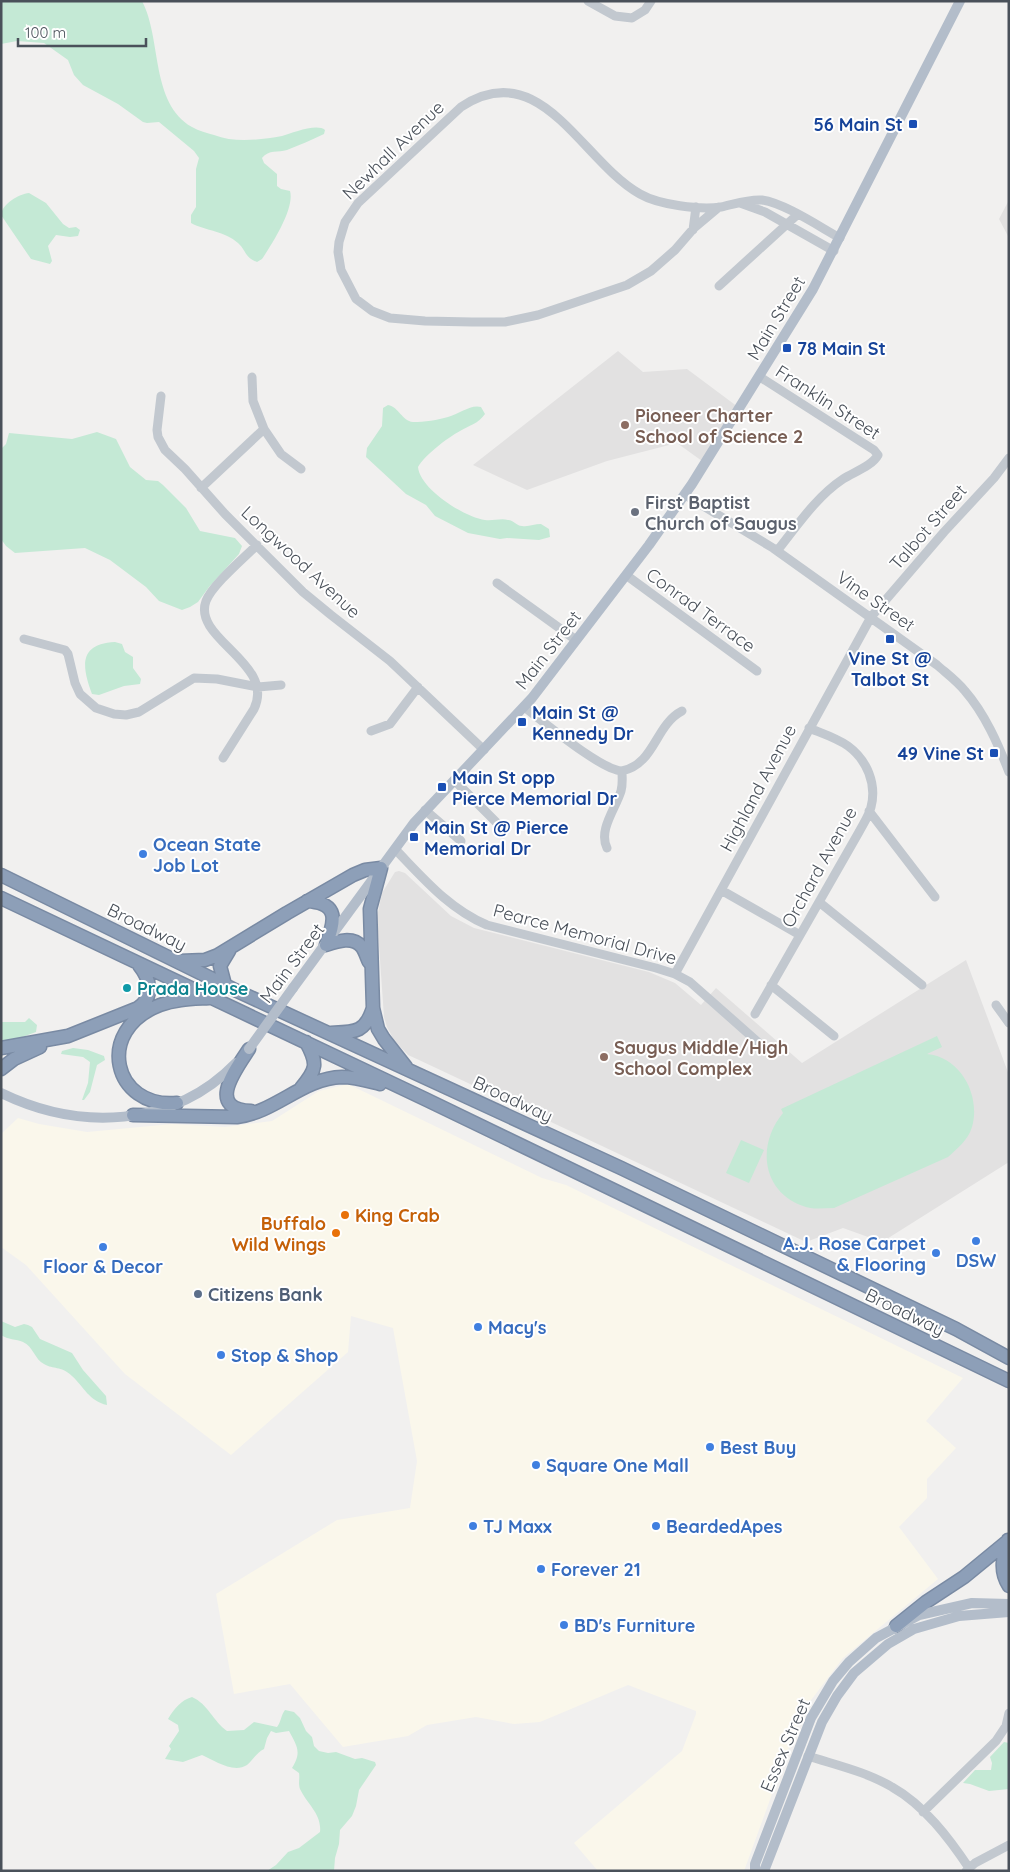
<svg xmlns="http://www.w3.org/2000/svg" width="1010" height="1872" font-family="Quicksand,sans-serif">
<style>
.commercial{fill:#faf7eb}
.education{fill:#e2e1e1}
.green{fill:#c4e9d5}
.lines{fill:none;stroke-linecap:round;stroke-linejoin:round}
.highway-casing{stroke:#798aa3;stroke-width:15}
.minor{stroke:#c2c8cf;stroke-width:9}
.major{stroke:#b3bdca;stroke-width:10}
.highway{stroke:#8d9fb8;stroke-width:12}
.major-bridge{stroke:#b3bdca;stroke-width:10}
.transit-dot{fill:#1a4fb4;stroke:#fff;stroke-width:2}
.education-dot{fill:#8d6e63;stroke:#fff;stroke-width:2}
.worship-dot{fill:#6b7280;stroke:#fff;stroke-width:2}
.shop-dot{fill:#3f7fe0;stroke:#fff;stroke-width:2}
.culture-dot{fill:#0f9aa8;stroke:#fff;stroke-width:2}
.food-dot{fill:#e8710a;stroke:#fff;stroke-width:2}
.service-dot{fill:#5c6f8a;stroke:#fff;stroke-width:2}
.labels{text-anchor:middle;dominant-baseline:central;stroke-width:4;stroke-linejoin:round;paint-order:stroke}
.transit-label{font-size:18px;font-weight:bold;fill:#164399;stroke:#fff;text-anchor:start}
.street-label{font-size:18px;fill:#4a515a;stroke:#fff}
.education-label{font-size:18px;font-weight:bold;fill:#785e54;stroke:#fff;text-anchor:start}
.worship-label{font-size:18px;font-weight:bold;fill:#5b616d;stroke:#fff;text-anchor:start}
.shop-label{font-size:18px;font-weight:bold;fill:#366cbe;stroke:#fff;text-anchor:start}
.culture-label{font-size:18px;font-weight:bold;fill:#0d838f;stroke:#fff;text-anchor:start}
.food-label{font-size:18px;font-weight:bold;fill:#c56008;stroke:#fff;text-anchor:start}
.service-label{font-size:18px;font-weight:bold;fill:#4e5e75;stroke:#fff;text-anchor:start}
</style>
<rect width="100%" height="100%" fill="#f1f0ef"/>
<path class="commercial" d="M348,1084L542,1178L566,1185L963,1378L926,1421L956,1448L927,1479V1498L899,1527L938,1579L843,1658L802,1712L744,1871H598L574,1843L682,1751L696,1714V1711L628,1685L540,1722L514,1724L476,1717L427,1725L408,1736L343,1747L290,1684L234,1694L216,1594L337,1520L410,1508L417,1461L393,1328L351,1316L348,1352L231,1455L125,1374L26,1265L1,1247V1134L18,1118L39,1124L87,1132L172,1124L225,1127L272,1121L319,1091Z"/>
<path class="education" d="M1009,200V238L999,219Z
M618,351L643,372L687,369L738,407L702,461L677,443L607,461L527,490L473,465Z
M399,871L405,873L451,916L474,928L649,972L675,983L701,1005L716,988L802,1063L966,960L1009,1075V1162L882,1242L843,1228L806,1242L419,1060L408,1055L394,1040L387,1027L384,1017L377,917L382,893L395,872Z"/>
<path class="green" d="M1,1H142C162,39 150,103 192,127C199,131 207,133 214,135C234,143 260,140 282,136C292,133 317,123 325,130L324,134C312,140 299,145 287,150C278,153 269,149 262,158L264,163L277,174V186L281,189L290,191C295,208 272,244 262,259L257,262C245,258 246,250 238,243C225,231 206,231 191,223V215L196,207V169L199,158L194,151L159,122L147,123L143,122L118,104L83,85L74,75L68,60L44,43L17,41L1,44Z
M29,193L46,203L63,224L69,228L76,227L80,230L78,236L70,237L56,235L48,246L52,261L50,264L31,259L1,215C2,204 19,194 29,193Z
M388,405C399,407 402,421 413,422C424,422 438,420 448,417C459,414 471,404 481,407L485,414C478,424 470,425 460,431C447,438 425,455 418,467C420,489 464,517 485,520C493,521 501,518 508,520C514,520 516,526 522,526C529,527 534,524 541,524L549,529L550,537L539,540L507,538L500,539L468,533L435,516L426,505L406,494L366,457L367,448L382,426L383,408Z
M97,432L116,439L130,467L146,480L158,481L163,485L186,508L200,531L235,538L242,546L239,554L209,587L198,602L190,607L182,610L159,601L146,587L110,560L85,548L15,553L6,546L1,539V449L6,444L9,433L72,439Z
M115,642L122,644L125,652L133,657V668L141,679L140,684L124,686L99,695L92,694C82,667 78,644 115,642Z
M29,1018L37,1025L36,1032L14,1040L1,1041V1022H25Z
M937,1036L942,1047L927,1054C961,1057 981,1096 972,1127C968,1140 958,1148 948,1157L834,1208C823,1208 813,1210 803,1206C761,1191 757,1144 783,1113L781,1109Z
M73,1048L88,1050L104,1056L105,1060L97,1065L90,1092L84,1100H82L88,1083L90,1062L83,1057L61,1054L62,1051Z
M741,1140L764,1150L749,1183L726,1173Z
M1,1321L15,1327L24,1324L28,1325L32,1327L40,1339L72,1353L83,1370L106,1396L107,1405C89,1401 84,1387 72,1376C60,1365 54,1370 44,1364C35,1360 33,1346 23,1342C16,1339 8,1340 1,1335Z
M192,1697C208,1704 213,1721 227,1731L244,1730L254,1722L277,1727C281,1722 281,1715 285,1710L294,1712L300,1718L306,1731L312,1737L314,1746L319,1751L328,1753L336,1752L355,1759L362,1758L375,1762L376,1765L359,1790L356,1806L352,1816L340,1830L339,1844L335,1858L334,1871H267L276,1865L288,1852L299,1848L320,1832C322,1814 307,1804 300,1789C298,1783 300,1778 299,1773L292,1768C302,1752 297,1746 289,1731L276,1733L271,1731L267,1738L264,1749C256,1753 253,1760 247,1765C233,1774 214,1760 202,1755L183,1762L165,1759L171,1749L169,1746L179,1731L178,1725L168,1719C174,1709 181,1700 192,1697Z
M1004,1742L1009,1743V1789L989,1791L970,1784L963,1783L975,1770H991L992,1763L990,1757Z"/>
<g class="lines">
<g class="highway-casing">
<path id="highway" d="M1,875L237,991L621,1168L956,1329L1009,1358
M1,898L425,1099L1009,1381
M307,901C340,903 335,921 326,945
M326,945C338,941 353,936 362,947C365,951 367,958 369,962
M180,961L205,960L218,955L287,913L353,875L365,870L381,868L370,909L373,1008L378,1029L384,1039L406,1067
M225,985L220,966L229,951
M331,1033C355,1032 365,1033 373,1008
M1,1048L68,1036L138,1008C155,996 150,979 139,965
M249,1049C236,1069 205,1109 251,1111
M1,1069L14,1059L40,1047
M301,1088C317,1069 318,1064 306,1042
M177,1103C113,1109 94,1030 160,1005C176,999 192,999 209,998
M133,1115L237,1117C276,1112 303,1078 342,1077C355,1077 368,1081 380,1084
M1008,1540C1003,1556 999,1571 1009,1586
M896,1626L926,1602L964,1577L1009,1540"/>
</g>
<path class="minor" d="M588,1L615,16L632,18L645,10L651,1
M740,203L765,212L834,251
M719,207L694,228L675,250L651,271L627,285L538,315L505,322H472L425,321L390,318L372,311L356,299L341,270L338,252L339,242L345,222L358,203L461,107C541,54 581,161 640,194C659,205 700,210 721,207C735,204 748,199 762,200C784,203 820,227 840,238
M693,230L696,207
M719,286L797,215
M252,377L253,401L264,429L281,454L301,469
M760,377L874,450L878,455C872,466 854,472 843,479C816,497 797,526 777,551
M161,396L157,430L158,437L165,450L185,469L225,514L303,592L331,615L390,661L484,750
M201,488L264,429
M685,495L773,548L937,665C946,673 957,681 965,691C985,714 998,744 1009,772
M626,575L757,671
M497,583L576,640
M24,639L65,650L68,654L75,683L80,694L96,708L114,714L126,715L139,712L194,678L217,679L258,687L281,685
M524,707C544,722 601,770 622,771C622,778 623,784 621,791C616,808 598,830 607,848
M371,731L390,724L418,687
M223,758L254,709C276,663 192,639 206,601C212,585 244,558 257,545
M622,771C655,764 655,725 682,711
M454,780L499,825
M425,810L461,841
M869,811L935,897
M395,849C423,878 449,909 487,925L656,968L675,974L690,982L768,1051
M721,890L800,935
M819,902L922,985
M675,974L871,617L944,532L994,478L1009,458
M771,985L834,1036
M996,1005L1009,1023
M755,1014L859,832C863,824 869,816 871,807C877,784 867,760 848,746C837,738 821,733 809,728
M808,1756C836,1765 867,1772 892,1787C924,1805 949,1838 969,1868
M923,1812L996,1741L1006,1726L1009,1713
M966,1871L975,1863L1009,1845"/>
<path class="major" d="M293,988L414,823L532,698L649,545L692,484L813,289L960,1
M1,1093C79,1131 173,1128 236,1063
M755,1871V1864L811,1718L833,1681L849,1662L876,1638L919,1615L972,1603L1009,1604
M764,1871L822,1722L837,1696L854,1673L888,1644L914,1629L959,1616L1009,1612"/>
<use href="#highway" class="highway"/>
<path class="major-bridge" d="M249,1049L293,988"/>
</g>
<g class="transit-dot">
<rect x="908" y="119" width="10" height="10" rx="2.5"/>
<rect x="782" y="343" width="10" height="10" rx="2.5"/>
<rect x="885" y="634" width="10" height="10" rx="2.5"/>
<rect x="517" y="717" width="10" height="10" rx="2.5"/>
<rect x="989" y="748" width="10" height="10" rx="2.5"/>
<rect x="437" y="782" width="10" height="10" rx="2.5"/>
<rect x="409" y="832" width="10" height="10" rx="2.5"/>
</g>
<g class="education-dot">
<circle cx="625" cy="425" r="5"/>
<circle cx="604" cy="1057" r="5"/>
</g>
<circle class="worship-dot" cx="635" cy="512" r="5"/>
<g class="shop-dot">
<circle cx="143" cy="854" r="5"/>
<circle cx="976" cy="1241" r="5"/>
<circle cx="103" cy="1247" r="5"/>
<circle cx="936" cy="1253" r="5"/>
<circle cx="478" cy="1327" r="5"/>
<circle cx="221" cy="1355" r="5"/>
<circle cx="710" cy="1447" r="5"/>
<circle cx="536" cy="1465" r="5"/>
<circle cx="473" cy="1526" r="5"/>
<circle cx="656" cy="1526" r="5"/>
<circle cx="541" cy="1569" r="5"/>
<circle cx="564" cy="1625" r="5"/>
</g>
<circle class="culture-dot" cx="127" cy="988" r="5"/>
<g class="food-dot">
<circle cx="345" cy="1215" r="5"/>
<circle cx="336" cy="1233" r="5"/>
</g>
<circle class="service-dot" cx="198" cy="1294" r="5"/>
<g class="labels">
<g class="transit-label">
<text x="903" y="124" text-anchor="end">56 Main St</text>
<text x="797" y="348">78 Main St</text>
<text x="890" y="658" text-anchor="middle">Vine St @<tspan x="890" dy="21">Talbot St</tspan></text>
<text x="532" y="712">Main St @<tspan x="532" dy="21">Kennedy Dr</tspan></text>
<text x="984" y="753" text-anchor="end">49 Vine St</text>
<text x="452" y="777">Main St opp<tspan x="452" dy="21">Pierce Memorial Dr</tspan></text>
<text x="424" y="827">Main St @ Pierce<tspan x="424" dy="21">Memorial Dr</tspan></text>
</g>
<g class="street-label">
<text transform="translate(393 150) rotate(-44)">Newhall Avenue</text>
<text transform="translate(776 318) rotate(-59)">Main Street</text>
<text transform="translate(828 402) rotate(33)">Franklin Street</text>
<text transform="translate(928 527) rotate(-49)">Talbot Street</text>
<text transform="translate(301 562) rotate(43)">Longwood Avenue</text>
<text transform="translate(876 601) rotate(35)">Vine Street</text>
<text transform="translate(701 610) rotate(36)">Conrad Terrace</text>
<text transform="translate(548 650) rotate(-52)">Main Street</text>
<text transform="translate(758 788) rotate(-62)">Highland Avenue</text>
<text transform="translate(819 867) rotate(-61)">Orchard Avenue</text>
<text transform="translate(147 927) rotate(26)">Broadway</text>
<text transform="translate(585 934) rotate(15)">Pearce Memorial Drive</text>
<text transform="translate(292 963) rotate(-53)">Main Street</text>
<text transform="translate(513 1099) rotate(25)">Broadway</text>
<text transform="translate(905 1312) rotate(26)">Broadway</text>
<text transform="translate(785 1745) rotate(-67)">Essex Street</text>
</g>
<g class="education-label">
<text x="635" y="415">Pioneer Charter<tspan x="635" dy="21">School of Science 2</tspan></text>
<text x="614" y="1047">Saugus Middle/High<tspan x="614" dy="21">School Complex</tspan></text>
</g>
<g class="worship-label">
<text x="645" y="502">First Baptist<tspan x="645" dy="21">Church of Saugus</tspan></text>
</g>
<g class="shop-label">
<text x="153" y="844">Ocean State<tspan x="153" dy="21">Job Lot</tspan></text>
<text x="926" y="1243" text-anchor="end">A.J. Rose Carpet<tspan x="926" dy="21">&amp; Flooring</tspan></text>
<text x="976" y="1260" text-anchor="middle">DSW</text>
<text x="103" y="1266" text-anchor="middle">Floor &amp; Decor</text>
<text x="488" y="1327">Macy's</text>
<text x="231" y="1355">Stop &amp; Shop</text>
<text x="720" y="1447">Best Buy</text>
<text x="546" y="1465">Square One Mall</text>
<text x="483" y="1526">TJ Maxx</text>
<text x="666" y="1526">BeardedApes</text>
<text x="551" y="1569">Forever 21</text>
<text x="574" y="1625">BD's Furniture</text>
</g>
<g class="culture-label">
<text x="137" y="988">Prada House</text>
</g>
<g class="food-label">
<text x="355" y="1215">King Crab</text>
<text x="326" y="1223" text-anchor="end">Buffalo<tspan x="326" dy="21">Wild Wings</tspan></text>
</g>
<g class="service-label">
<text x="208" y="1294">Citizens Bank</text>
</g>
</g>
<rect width="1010" height="1872" fill="none" stroke="#4a515a" stroke-width="5"/>
<path d="M18 38v8h128v-8" fill="none" stroke="#4a515a" stroke-width="2.5"/>
<text x="25" y="38" font-size="15" fill="#4a515a" stroke="#ffffff" stroke-width="4" paint-order="stroke">100 m</text>
</svg>
